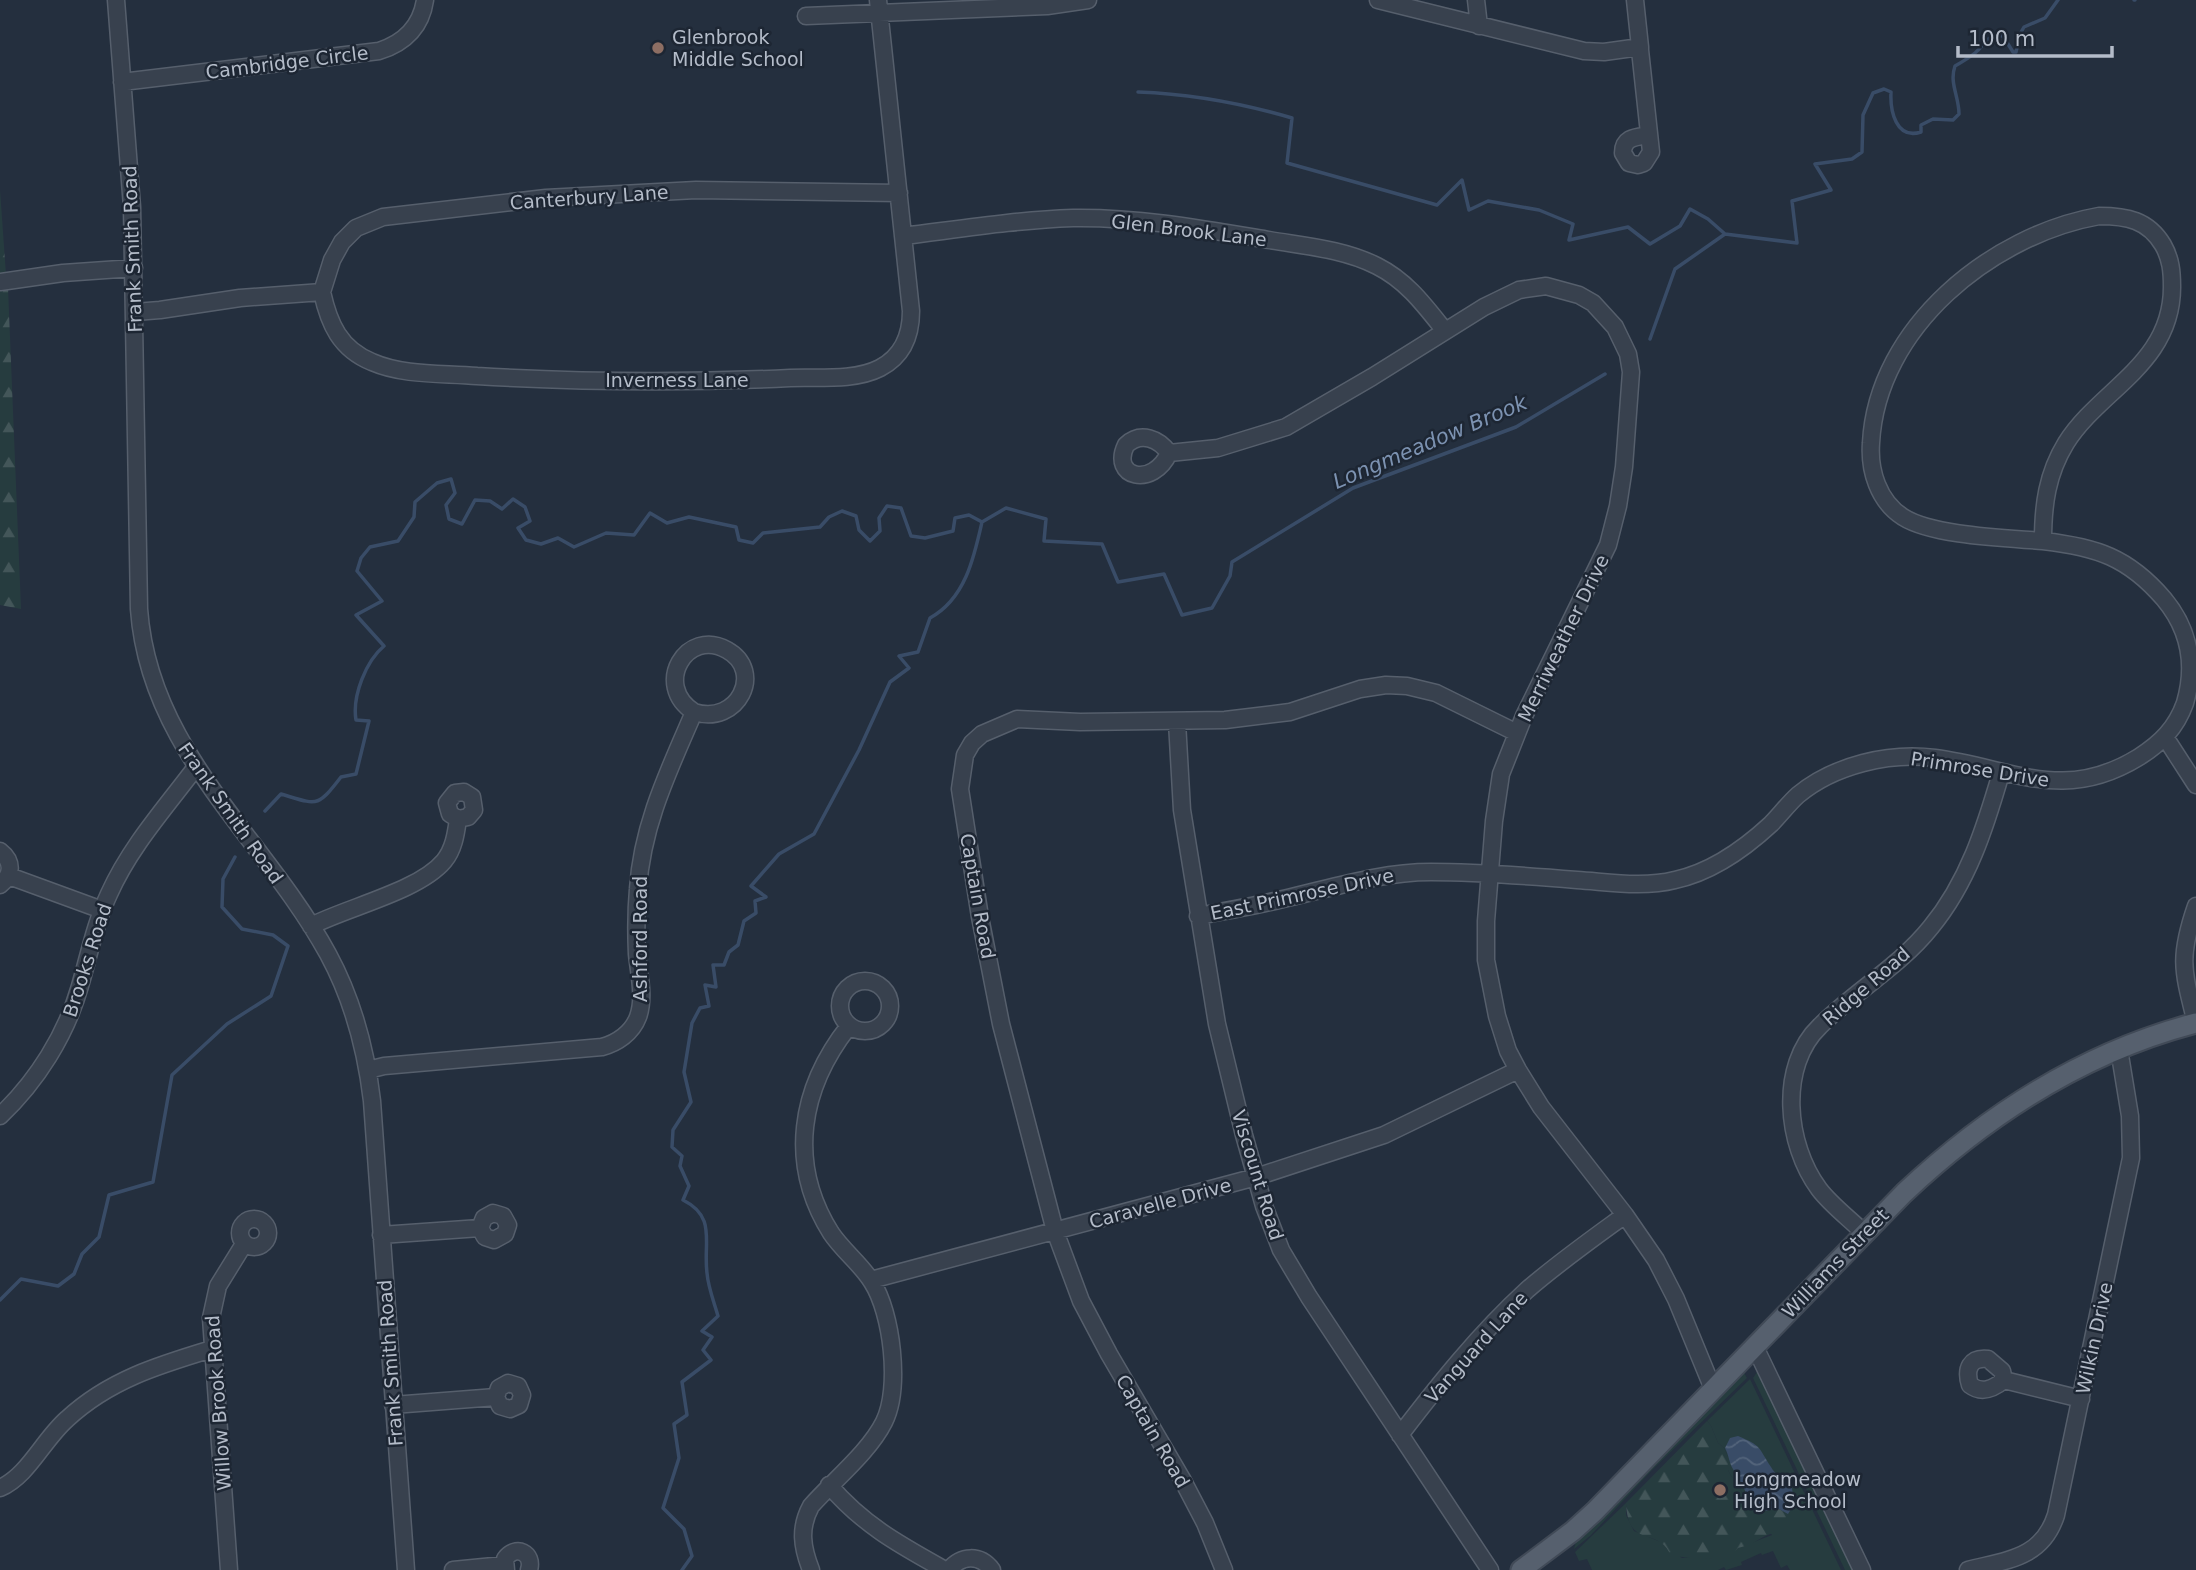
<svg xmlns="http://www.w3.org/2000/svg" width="2196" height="1570" font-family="'DejaVu Sans',sans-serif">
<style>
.green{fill:#263c3f}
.forest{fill:url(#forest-firs)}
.water{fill:url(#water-waves)}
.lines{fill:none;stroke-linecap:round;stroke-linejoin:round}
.stream{stroke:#394c67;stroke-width:3.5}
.minor-casing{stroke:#565f6c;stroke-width:19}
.major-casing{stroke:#414a57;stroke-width:23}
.minor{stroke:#38414e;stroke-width:16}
.major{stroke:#56606e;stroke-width:19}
.education-dot{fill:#8d6e63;stroke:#1d2633;stroke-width:2.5}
.labels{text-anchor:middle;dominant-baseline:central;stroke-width:5;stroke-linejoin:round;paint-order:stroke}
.poi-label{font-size:19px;fill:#b4bcc9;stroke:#1d2633;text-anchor:start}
.street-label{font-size:19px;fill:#b4bcc9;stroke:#1d2633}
.water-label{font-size:21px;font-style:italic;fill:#7c92b1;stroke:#1d2633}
</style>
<defs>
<pattern id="forest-firs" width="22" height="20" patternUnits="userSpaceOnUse" patternTransform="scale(1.75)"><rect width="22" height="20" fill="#263c3f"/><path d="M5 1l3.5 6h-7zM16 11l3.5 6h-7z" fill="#435659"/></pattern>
<pattern id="water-waves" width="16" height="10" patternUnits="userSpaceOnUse" patternTransform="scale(1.75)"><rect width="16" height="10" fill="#394c67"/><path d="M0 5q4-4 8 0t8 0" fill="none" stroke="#53647b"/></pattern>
</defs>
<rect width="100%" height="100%" fill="#242f3e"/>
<path class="green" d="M1743,1371L1747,1378L1652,1470L1591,1535L1574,1549L1577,1538Z
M1757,1372L1759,1374L1854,1570H1845L1753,1378Z
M1750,1379L1841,1570H1790L1787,1565L1781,1568L1773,1551L1762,1555L1761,1553L1741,1562L1742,1565L1726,1570L1724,1567L1718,1570H1592L1587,1559L1579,1561L1575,1552L1626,1503V1515L1634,1531L1661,1542L1682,1558L1697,1556L1709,1559L1772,1535L1757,1513L1744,1503L1739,1483L1731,1476L1728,1470V1457L1724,1448L1718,1443L1711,1426L1707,1421Z"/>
<path class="forest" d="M0,190L6,275H0Z
M8,288L21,609L0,605V289Z
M1707,1421L1711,1426L1718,1443L1724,1448L1728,1457V1470L1731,1476L1739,1483L1744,1503L1757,1513L1777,1508L1788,1514L1778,1531L1765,1536L1749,1545L1738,1548L1730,1556L1709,1559L1671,1556C1659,1525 1628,1551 1626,1503Z"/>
<path class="water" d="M1738,1436C1762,1446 1758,1447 1771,1467C1775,1475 1786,1481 1792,1488L1794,1504L1788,1514L1777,1508L1757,1513L1748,1506C1747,1487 1741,1485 1733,1469C1729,1463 1729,1455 1725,1448L1730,1438Z"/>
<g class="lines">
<path class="stream" d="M2134,0H2135
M1138,92C1192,94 1241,103 1292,118L1287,163L1437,205L1462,180L1469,210L1488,201L1539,210L1573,224L1569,240L1628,227L1650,244L1680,226L1690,209L1708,219L1725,234
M1650,339L1675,269L1725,234L1797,243L1792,201L1831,190L1815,164L1852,159L1862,152L1863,115L1873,93L1884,89L1891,92C1890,111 1896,140 1921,132V125L1933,119L1953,120L1959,114C1959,96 1949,83 1955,66C1962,62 1969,58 1975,53C1986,44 1987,33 2003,36L2013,52H2016L2020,34L2024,27L2045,18L2058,0
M265,811L281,794C318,805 317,808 341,777L356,774L369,721L356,720C352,696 366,661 384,646L356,615L382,601L357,571L361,558L370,547L398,541L414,517L415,502L437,483L451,479L455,493L446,505L449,519L462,524L475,500L490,501L502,509L513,499L525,507L530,521L518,528L526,540L541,544L558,538L574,547L606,533L634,535L650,513L667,523L689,517L736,527L739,540L753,543L763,533L820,527L829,517L842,511L856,516L859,530L870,541L880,531L879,518L887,506L901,508L911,536L925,538L953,531L955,518L969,515L982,522L1006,508L1046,519L1044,541L1102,544L1118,582L1164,574L1182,615L1212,608L1230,576L1232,562L1353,488L1516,427L1605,374
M0,1300L21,1279L58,1286L74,1274L82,1254L99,1237L109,1195L153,1182L172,1075L227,1024L271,996L288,946L273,935L242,929L222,907L223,879L235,857
M682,1570L692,1556L684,1529L663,1508L679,1458L674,1424L687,1415L682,1382L711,1360L703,1350L712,1337L702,1331L718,1316C714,1302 708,1287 707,1273C703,1242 717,1217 683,1200L689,1186L680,1166L682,1156L672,1147L673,1130L691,1102L684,1072L692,1023L700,1008L709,1006L705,985L716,987L713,965H724L729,952L738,945L744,921L756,913L755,901L766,897L751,886L779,854L814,834L859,750L890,682L909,668L899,656L918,652L930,618C965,599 974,558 982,522"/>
<g class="minor-casing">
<path id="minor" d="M116,0L132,207L139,609C149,751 264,837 328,954C353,1000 366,1050 372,1101L406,1570
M1378,0L1584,51L1604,52L1640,47
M1476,0L1479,26
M1635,0L1640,47V50L1651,152L1644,163L1638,165L1629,163L1623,153C1623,137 1636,137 1649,135
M806,16L1047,6L1088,0
M122,82L379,51C404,43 421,27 425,0
M2099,216C2127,216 2148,220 2163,245C2171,259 2172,272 2172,287C2172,364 2100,389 2066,443C2047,474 2043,505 2043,541C2006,538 1933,536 1903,517C1878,501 1869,470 1871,443C1877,327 1992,235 2099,216Z
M903,236C960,229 1016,220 1073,218C1139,217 1204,229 1269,240C1304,246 1344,249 1377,266C1407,281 1425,306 1445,331
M0,282L63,273L134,268
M322,292L332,260L342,242L356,228L383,217L546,198L696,190L899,193
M135,312L160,310L240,298L322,292C329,324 340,349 372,362C404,376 443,373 477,376C581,382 686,383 790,378C818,377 855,381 880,368C903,356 911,335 911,311L878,0
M1169,453C1159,439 1141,431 1126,445C1110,478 1153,488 1169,453L1218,448L1286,427L1372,377L1484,307L1519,290L1546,286L1579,295L1593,303L1615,327L1628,354L1631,372L1624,467L1618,506L1608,545L1524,716L1501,774L1494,821L1486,921V960L1497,1016L1508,1051L1518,1070L1541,1107L1625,1215L1656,1260L1676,1299L1713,1389
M1177,722L1182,810L1217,1024L1244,1135L1264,1206L1281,1250L1309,1297L1490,1570
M2165,737L2196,785
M0,851C13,861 13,875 0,885
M9,876L102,910
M1198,916C1226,911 1255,906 1283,899C1332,888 1380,872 1431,872C1480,872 1529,876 1577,880C1609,882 1643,888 1675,880C1712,872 1744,849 1771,824C1780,815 1788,804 1798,795C1816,780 1840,769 1863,763C1886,757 1911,755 1935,758C2012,768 2063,804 2139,757C2161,743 2176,728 2185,703C2196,665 2189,629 2164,599C2128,557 2096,547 2043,541
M311,926C348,907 419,891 444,861C454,849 456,833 458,819L450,814L447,803L455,793L464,792L472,797L474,810L468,817L458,819
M840 1006a25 25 0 1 1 50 0a25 25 0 1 1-50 0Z
M2196,1023C2183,971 2178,958 2196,906
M368,1070L384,1066L602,1047C617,1043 632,1033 638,1017C645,998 639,974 637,954C636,932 636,911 638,889C642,825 669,770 694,712C738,726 765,671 727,650C687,627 652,685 694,712
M0,1116C37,1081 66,1035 80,986C89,955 95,924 109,894C130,847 165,808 196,767
M240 1233a14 14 0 1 1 28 0a14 14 0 1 1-28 0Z
M1864,1233C1850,1219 1831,1205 1819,1189C1786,1145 1778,1066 1820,1026C1855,991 1900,966 1931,927C1968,882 1985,828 2001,773
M381,1235L480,1228L485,1237L494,1240L505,1234L508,1225L503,1216L493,1213L484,1218L480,1228
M871,1280L1256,1177L1384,1135L1518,1070
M1755,1347L1862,1570
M2004,1380C1993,1389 1982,1394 1970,1385C1965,1369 1970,1357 1988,1359L2002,1371L2004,1380L2081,1399
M393,1405L496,1397L500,1406L510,1409L519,1405L522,1395L518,1386L508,1383L499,1388L496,1397
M1400,1435C1439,1384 1479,1334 1527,1290C1558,1263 1592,1239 1625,1215
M829,1485C863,1525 900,1545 945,1570
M0,1488C28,1476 43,1440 67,1419C109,1380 159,1365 212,1349
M229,1570L211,1318L218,1286L244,1244
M453,1570L504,1565
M506,1570L505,1559C516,1544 534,1553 529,1570
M811,1570C802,1547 799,1528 811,1506C834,1480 869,1452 884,1422C901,1388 892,1313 872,1282C861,1264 843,1251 831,1233C787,1163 800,1088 849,1026
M949,1570C961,1555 980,1554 992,1570
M1224,1570L1205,1523L1182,1479L1109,1354L1081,1301L1055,1231L1001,1024L980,917L960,789L965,755L972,743L982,734L1017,719L1080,722L1225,720L1290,712L1360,689L1386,685L1407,686L1436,693L1517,733
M1968,1570C2006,1560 2042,1559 2056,1515L2131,1158L2130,1116L2119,1049"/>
</g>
<g class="major-casing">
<path id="major" d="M1521,1570L1573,1531L1595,1511L1904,1193C1987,1115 2084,1052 2196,1023"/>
</g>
<use href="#minor" class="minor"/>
<use href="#major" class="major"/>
</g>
<g class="education-dot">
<circle cx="658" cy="48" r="7"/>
<circle cx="1720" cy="1490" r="7"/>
</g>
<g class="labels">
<g class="poi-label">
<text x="672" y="37">Glenbrook<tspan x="672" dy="22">Middle School</tspan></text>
<text x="1734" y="1479">Longmeadow<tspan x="1734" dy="22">High School</tspan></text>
</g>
<g class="street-label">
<text transform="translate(287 62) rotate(-7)">Cambridge Circle</text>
<text transform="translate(589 197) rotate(-4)">Canterbury Lane</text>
<text transform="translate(1189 230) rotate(7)">Glen Brook Lane</text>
<text transform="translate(132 249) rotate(-92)">Frank Smith Road</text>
<text x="677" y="380">Inverness Lane</text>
<text transform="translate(1563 638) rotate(-64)">Merriweather Drive</text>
<text transform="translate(1980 769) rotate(9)">Primrose Drive</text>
<text transform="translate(231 813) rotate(55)">Frank Smith Road</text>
<text transform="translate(1302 894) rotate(-12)">East Primrose Drive</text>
<text transform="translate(978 896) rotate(80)">Captain Road</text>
<text transform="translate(640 939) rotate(-90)">Ashford Road</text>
<text transform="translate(87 960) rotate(-72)">Brooks Road</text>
<text transform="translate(1866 986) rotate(-41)">Ridge Road</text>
<text transform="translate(1258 1175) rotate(73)">Viscount Road</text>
<text transform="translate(1160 1203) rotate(-15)">Caravelle Drive</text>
<text transform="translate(1835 1263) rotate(-46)">Williams Street</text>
<text transform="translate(2094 1338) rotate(-78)">Wilkin Drive</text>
<text transform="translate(1476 1347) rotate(-48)">Vanguard Lane</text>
<text transform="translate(390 1363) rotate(-94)">Frank Smith Road</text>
<text transform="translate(218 1403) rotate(-94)">Willow Brook Road</text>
<text transform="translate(1153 1431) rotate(60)">Captain Road</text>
</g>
<g class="water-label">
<text transform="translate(1430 442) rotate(-23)">Longmeadow Brook</text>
</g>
</g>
<path d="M1958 46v10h154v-10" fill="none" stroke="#b4bcc9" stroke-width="3.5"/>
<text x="1968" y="46" font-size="21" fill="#b4bcc9" stroke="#1d2633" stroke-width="5" paint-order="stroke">100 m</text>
</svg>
